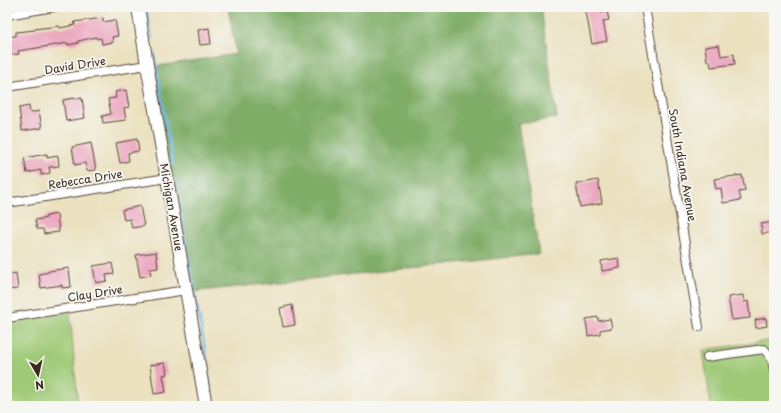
<svg xmlns="http://www.w3.org/2000/svg" width="781" height="413" font-family="'Playpen Sans',sans-serif">
<style>
.green{fill:#9fc976;stroke:#6d7a4a}
.forest{fill:#7fad67;stroke:#5d6c42}
.lines{fill:none;stroke-linecap:round;stroke-linejoin:round}
.stream{stroke:#74b8ea;stroke-width:2.5}
.building{fill:#eca5be}
.street-casing{stroke:#554536;stroke-width:10}
.secondary-casing{stroke:#554536;stroke-width:14}
.street{stroke:#fff;stroke-width:8}
.secondary{stroke:#fff;stroke-width:12}
.labels{text-anchor:middle;dominant-baseline:central;stroke-width:3.5;stroke-linejoin:round;paint-order:stroke}
.street-label{font-size:11px;fill:#3b2a1e;stroke:#f6f6f2}
</style>
<rect width="100%" height="100%" fill="#f6f6f2"/>
<filter id="ink" filterUnits="userSpaceOnUse"><feTurbulence type="fractalNoise" baseFrequency=".025" numOctaves="2"/><feDisplacementMap in="SourceGraphic" scale="8" xChannelSelector="R" yChannelSelector="G"/><feConvolveMatrix kernelMatrix="1 2 1 2 8 2 1 2 1" color-interpolation-filters="sRGB"/></filter>
<filter id="wash" filterUnits="userSpaceOnUse"><feTurbulence type="fractalNoise" baseFrequency=".012" numOctaves="4" result="noise"/><feDisplacementMap in="SourceGraphic" scale="16" xChannelSelector="R" yChannelSelector="G"/><feGaussianBlur stdDeviation="0.9" result="paint"/><feColorMatrix in="noise" values="0 0 0 0 0 0 0 0 0 0 0 0 0 0 0 0 0 1.4 0 .05"/><feComposite in="paint" operator="in"/></filter>
<g filter="url(#wash)">
<rect width="100%" height="100%" fill="#ebe1bf"/>
<path class="green" d="M70,312L78,406H7V322Z
M774,340V406H711L703,350Z"/>
<path class="forest" d="M228,7H541L557,118L518,124L539,254L191,292L151,67L236,54Z"/>
<g class="lines">
<path class="stream" d="M146,7L152,39
M154,53L173,165
M175,180L207,361
M208,375L214,406"/>
</g>
<g id="blocks">
<path class="building" d="M585,7H600L601,13L607,12L609,20L603,21L607,41L592,44Z
M103,18V22L115,20L118,36L112,37L113,42L102,44L101,38L97,39L96,37L78,41V43L68,45V43L18,51L19,54L8,55L7,37L16,36V32L35,30V29L59,26L60,28L75,25L74,22Z
M209,28L211,44L200,45L198,30Z
M719,45L721,56L734,54L735,64L711,67L710,61H707L705,47Z
M126,90L129,107L124,108L126,120L103,123L102,116L111,114L108,99L116,98L115,92Z
M74,98L75,99L82,98L85,118L66,121L63,100Z
M29,106L30,113L39,111L42,128L22,131L19,108Z
M137,139L139,151L128,153L129,161L120,163L116,143Z
M91,143L96,170L87,171L85,163L75,165L72,147Z
M47,154V158L58,156L59,166L49,167L50,173L41,175V170L27,173L24,158Z
M742,175L745,191L739,192L741,200L723,203L721,188L716,189L714,179Z
M598,180L602,203L580,207L576,184Z
M140,206L144,226L132,228L130,219L124,220L122,210Z
M57,214L59,232L44,234L43,229H37L35,220L46,218V216Z
M774,222V232L762,234L761,224Z
M156,252L158,268L150,269L151,275L140,277L136,255Z
M619,258L620,268L602,271L601,261Z
M112,263L114,274L106,275L107,281L96,283L93,266Z
M69,268L71,287L62,288V285L41,288L39,274L49,272V271Z
M16,273L18,289L7,290V275Z
M743,295L744,302L748,301L750,318L732,320L728,297Z
M292,305L295,325L283,327L280,308Z
M598,317V321L610,319L612,328L600,330V334L588,336L586,319Z
M766,318L767,326L756,328L755,320Z
M165,363L167,374L163,375L166,392L154,394L150,365Z"/>
</g>
</g>
<g filter="url(#ink)">
<use href="#blocks" fill-opacity="0" stroke="#554536" stroke-width="1"/>
<g class="lines">
<g class="street-casing">
<path id="street" d="M645,7L699,327
M7,15L54,7
M7,87L147,65
M7,203L167,178
M7,318L186,290
M707,357L764,349L772,359L774,371"/>
</g>
<g class="secondary-casing">
<path id="secondary" d="M138,7L147,65L167,178L206,406"/>
</g>
<use href="#street" class="street"/>
<use href="#secondary" class="secondary"/>
</g>
</g>
<g class="labels">
<g class="street-label">
<text transform="translate(75 65) rotate(-9)">David Drive</text>
<text transform="translate(683 165) rotate(80)">South Indiana Avenue</text>
<text transform="translate(85 179) rotate(-9)">Rebecca Drive</text>
<text transform="translate(172 207) rotate(80)">Michigan Avenue</text>
<text transform="translate(95 293) rotate(-9)">Clay Drive</text>
</g>
</g>
<rect width="781" height="413" fill="none" stroke="#f6f6f2" stroke-width="24"/>
<g transform="translate(38 375) rotate(171)" stroke="#f6f6f2" stroke-width="3" paint-order="stroke">
<path d="M0-3L7 15L0 10L-7 15Z" fill="#3b2a1e"/>
<text y="-6" font-size="11" font-weight="bold" text-anchor="middle" fill="#3b2a1e">N</text>
</g>
</svg>
